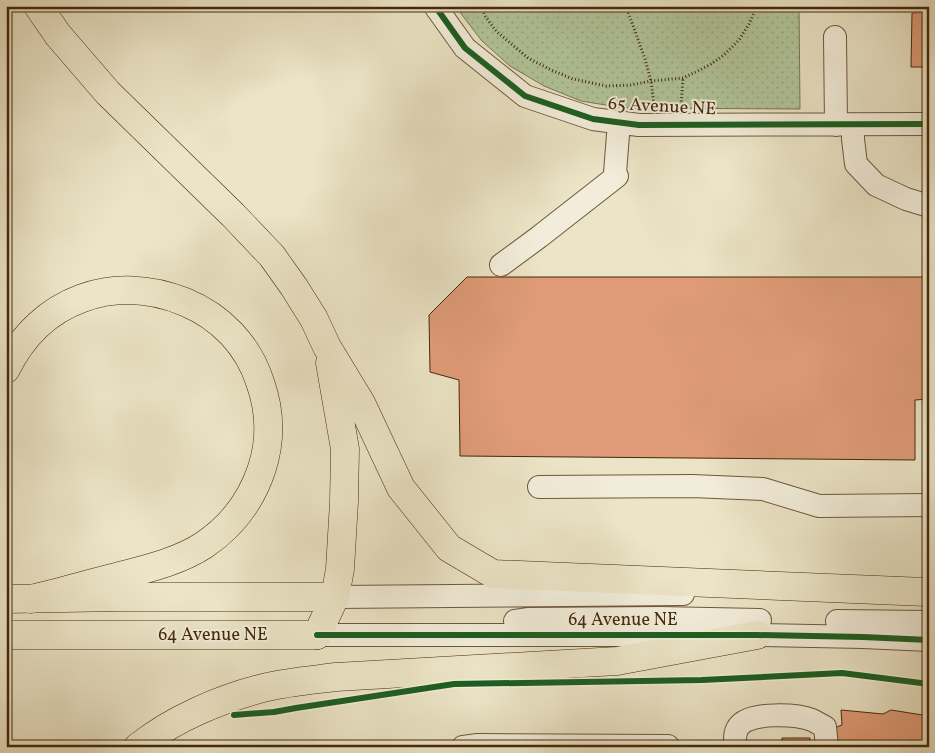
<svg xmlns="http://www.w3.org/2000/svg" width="935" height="753" font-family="Vollkorn,serif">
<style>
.park{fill:url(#park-dots);stroke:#7a7753}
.building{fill:#df9b77;stroke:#44290c}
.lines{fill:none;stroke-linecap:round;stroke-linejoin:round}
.minor-casing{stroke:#6e583a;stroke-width:24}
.major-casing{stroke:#44290c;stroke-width:29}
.highway-casing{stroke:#44290c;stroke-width:29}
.path{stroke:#44290c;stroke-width:3;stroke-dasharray:1 2.5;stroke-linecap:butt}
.minor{stroke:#f2edda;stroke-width:22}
.major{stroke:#ebe4c6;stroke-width:28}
.highway{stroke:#ebe4c6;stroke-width:28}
.cycleway-casing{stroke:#f2edda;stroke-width:9}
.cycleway{stroke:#1b5e20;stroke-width:6}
.labels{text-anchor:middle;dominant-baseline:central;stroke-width:4;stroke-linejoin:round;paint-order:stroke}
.street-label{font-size:18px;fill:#44290c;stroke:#f2edda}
</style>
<defs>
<pattern id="park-dots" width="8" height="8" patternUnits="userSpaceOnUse" patternTransform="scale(1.25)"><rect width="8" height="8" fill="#b1c59a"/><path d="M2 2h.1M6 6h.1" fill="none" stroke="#99a984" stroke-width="1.8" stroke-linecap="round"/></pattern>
</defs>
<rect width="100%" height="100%" fill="#ebe4c6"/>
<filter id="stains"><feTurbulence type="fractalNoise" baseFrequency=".004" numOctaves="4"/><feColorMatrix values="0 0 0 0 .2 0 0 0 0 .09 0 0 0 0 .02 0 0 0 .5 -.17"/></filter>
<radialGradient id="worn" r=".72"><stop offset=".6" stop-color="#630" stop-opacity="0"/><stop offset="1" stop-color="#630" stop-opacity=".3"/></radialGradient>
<path class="park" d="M456,6H799L800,109L624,108L581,101L544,86L510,66L482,41L459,11Z"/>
<path class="building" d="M929,12V67H911L912,13Z
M467,277H929V399L915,400V460L460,456L459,380L430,372L429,315Z
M841,710L883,714L891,710L929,716V747H834V728L842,725Z
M782,738H810V747H782Z"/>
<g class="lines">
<g class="minor-casing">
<path id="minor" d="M435,6L465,48L525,96L593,119L639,125L929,124
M835,37L836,125
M853,125V139L856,164L876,185L906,199L929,206
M615,173L619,122
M501,265L539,237L617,176
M539,487L692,486L763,489L819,506L929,505
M335,597L683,594
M515,621L529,619L659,618L760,620
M837,621L929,622
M317,635H757L863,637L929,640
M463,747L478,745L668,746V747
M735,747C735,739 734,731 740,725C752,712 796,714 812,720C816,722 821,725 825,727L827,747"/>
</g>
<g class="major-casing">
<path id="major" d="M6,599L121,597H335
M6,635H317"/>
</g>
<g class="highway-casing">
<path id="highway" d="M38,6L58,35L108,93L233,215L272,256L294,287L314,319L327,347L361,403L401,488L449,548L493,574L926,592
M6,369C40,299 114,273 185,302C221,317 248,345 260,382C270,410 271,440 262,468C252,499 232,526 204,545C178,562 146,569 116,577C88,584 60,592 31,599
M317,635L335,597L340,569L344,502L345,449L330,363
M138,747C173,719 220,699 263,688C287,682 312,680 336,677L617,661L757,635"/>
</g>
<path class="path" d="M482,6L485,16L496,31L528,58L551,70L573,79L606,86L631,85L651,81L683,78L698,71L711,64L724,55L739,40L749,24L757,6
M626,6L645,59L651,81L654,105H655
M681,105L683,78"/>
<use href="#minor" class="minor"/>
<use href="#major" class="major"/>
<use href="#highway" class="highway"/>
<g class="cycleway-casing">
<path id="cycleway" d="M435,6L465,48L525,96L593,119L639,125L929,124
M317,635H757L863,637L929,640
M234,715L274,712L296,708L454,684L702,680L842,673L929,684"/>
</g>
<use href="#cycleway" class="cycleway"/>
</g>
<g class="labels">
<g class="street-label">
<text transform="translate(662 107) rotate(3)">65 Avenue NE</text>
<text x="623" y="620">64 Avenue NE</text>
<text x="213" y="635">64 Avenue NE</text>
</g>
</g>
<rect width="935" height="753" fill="none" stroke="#ebe4c6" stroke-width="25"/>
<rect x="8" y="8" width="920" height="738" fill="none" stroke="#44290c" stroke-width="2.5"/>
<rect x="12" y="12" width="910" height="728" fill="none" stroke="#44290c"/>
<rect width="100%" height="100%" filter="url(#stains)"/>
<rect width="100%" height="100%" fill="url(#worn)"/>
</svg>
